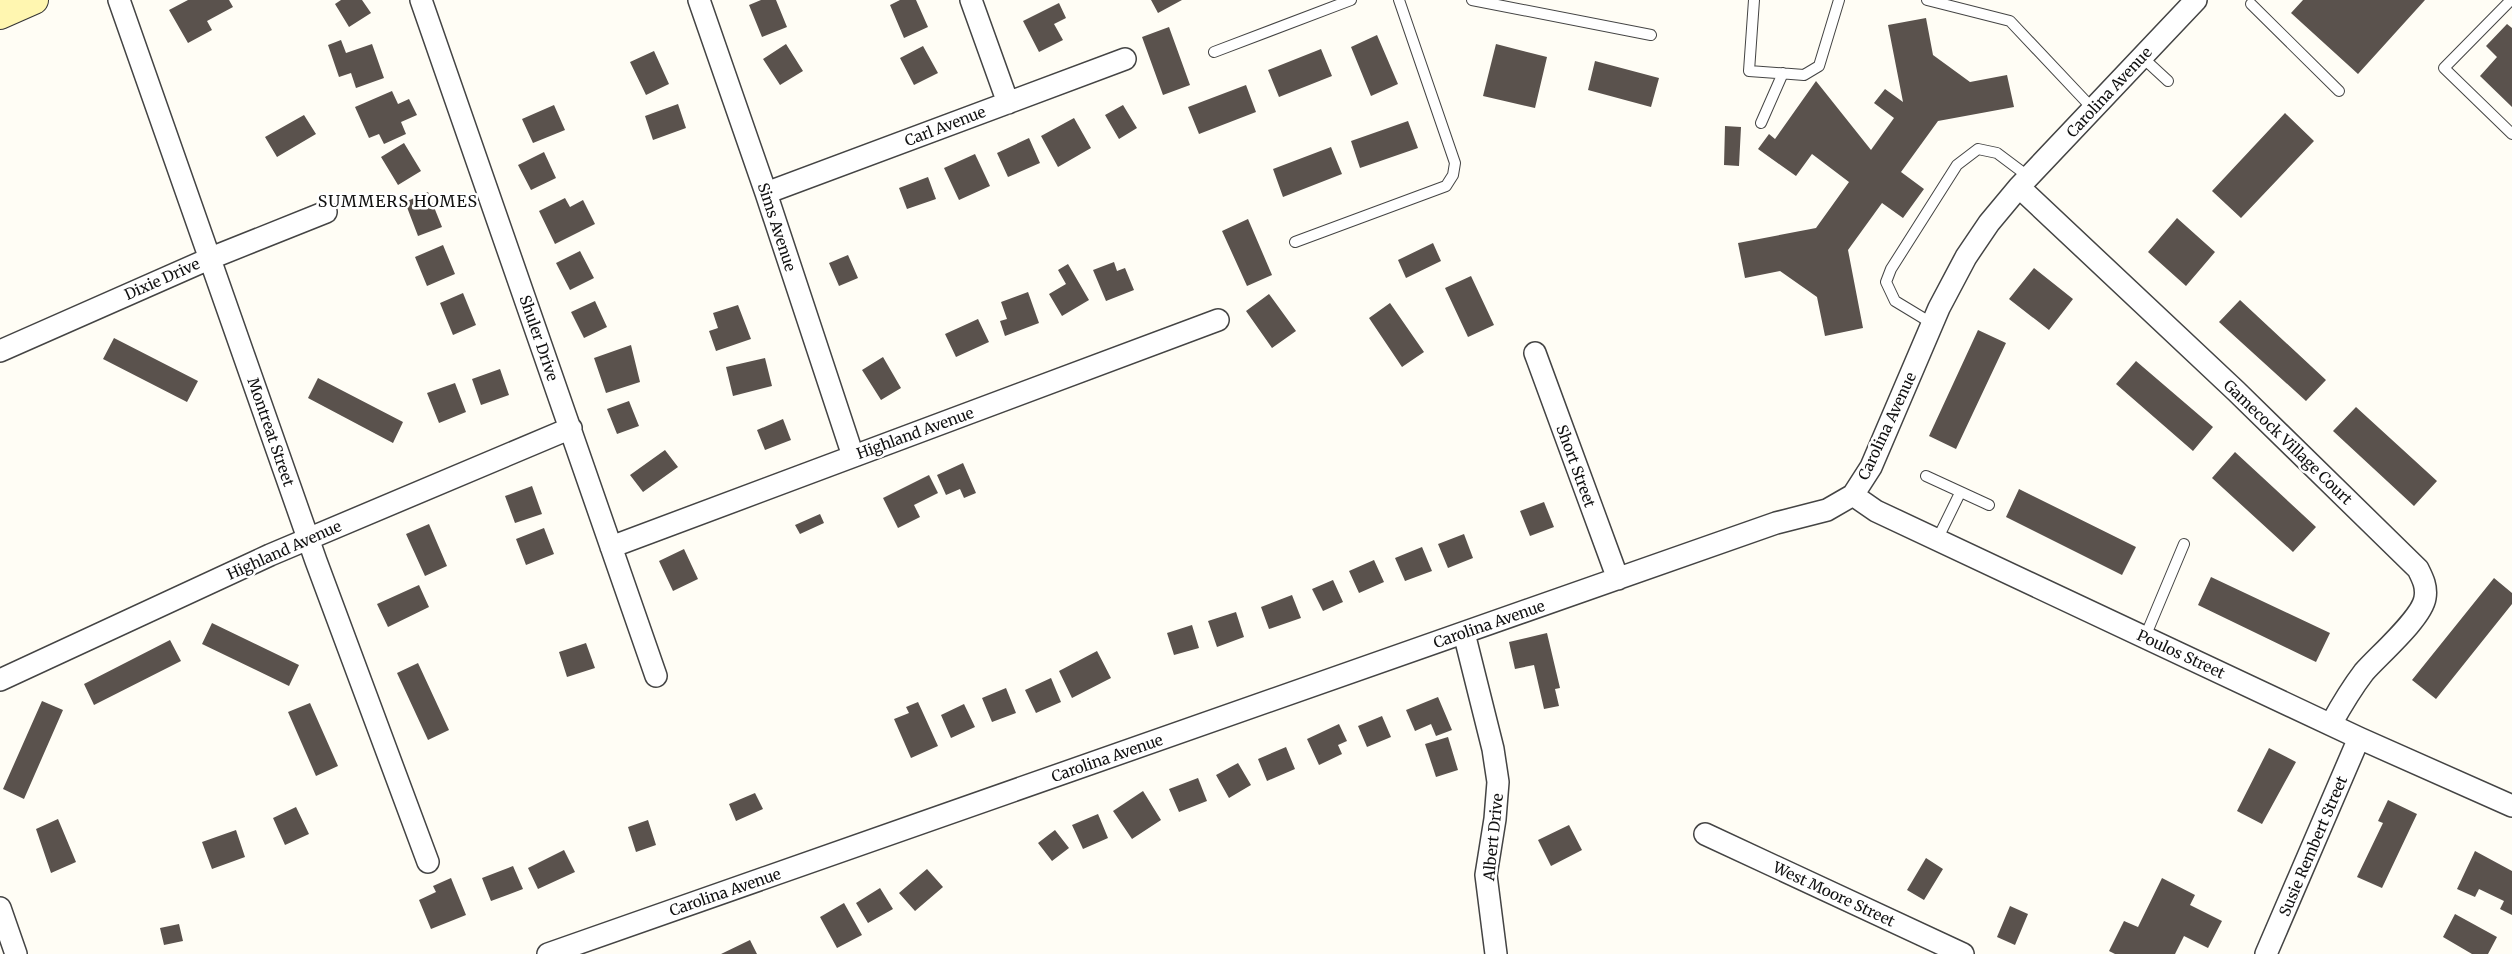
<svg xmlns="http://www.w3.org/2000/svg" width="2512" height="954" font-family="Merriweather,serif">
<style>
.building{fill:#5a524d}
.lines{fill:none;stroke-linecap:round;stroke-linejoin:round}
.lane-casing{stroke:#444;stroke-width:12}
.street-casing{stroke:#444;stroke-width:24}
.secondary-casing{stroke:#333;stroke-width:30}
.lane{stroke:#fff;stroke-width:10}
.street{stroke:#fff;stroke-width:21}
.secondary{stroke:#fff6b0;stroke-width:28}
.labels{text-anchor:middle;dominant-baseline:central;stroke-width:5;stroke-linejoin:round;paint-order:stroke}
.street-label{font-size:15px;fill:#111;stroke:#fff}
.neighbourhood-label{font-size:16px;letter-spacing:1px;fill:#111;stroke:#fff}
</style>
<rect width="100%" height="100%" fill="#fffdf5"/>
<path class="building" d="M188,0H229L233,7L207,21L212,30L188,43L169,10Z
M341,0H362L371,13L349,27L335,4Z
M761,0H776L787,27L762,37L749,5Z
M900,0H916L928,27L904,38L890,5Z
M1151,0H1182L1158,13Z
M2303,0H2425L2358,74L2291,13Z
M1059,3L1066,18L1054,24L1063,40L1039,52L1023,21Z
M1926,18L1933,55L1970,82L2007,75L2014,107L1938,121L1901,172L1924,189L1903,218L1882,203L1848,250L1863,328L1825,336L1817,297L1780,271L1745,278L1738,243L1816,228L1849,182L1812,154L1796,176L1758,149L1769,134L1775,139L1816,81L1871,150L1894,118L1874,103L1885,89L1903,102L1888,25Z
M2507,24L2512,28V107L2480,76L2497,57L2486,46Z
M1169,27L1190,85L1163,95L1142,37Z
M1377,35L1398,84L1371,96L1351,47Z
M341,40L346,53L372,44L384,78L356,88L351,73L339,77L328,45Z
M786,44L803,71L780,85L763,59Z
M1496,44L1547,57L1535,108L1483,96Z
M923,46L938,73L914,85L900,58Z
M1321,49L1332,76L1279,97L1268,70Z
M654,51L669,84L646,95L630,62Z
M1595,61L1659,78L1651,107L1588,90Z
M1246,85L1256,112L1199,134L1188,107Z
M392,91L398,104L409,99L417,115L401,122L406,134L384,144L379,134L369,138L355,107Z
M678,104L686,128L653,140L645,116Z
M554,105L565,130L533,143L522,119Z
M1123,105L1137,128L1119,139L1105,115Z
M2285,113L2314,141L2241,218L2212,191Z
M304,115L316,134L277,157L265,137Z
M1074,118L1091,148L1058,167L1041,136Z
M1408,121L1418,148L1360,168L1351,141Z
M1725,126L1741,127L1739,166L1724,165Z
M1029,138L1040,163L1008,177L997,153Z
M404,143L421,171L398,185L381,157Z
M1331,147L1342,174L1283,197L1273,169Z
M544,152L556,178L531,190L518,165Z
M975,154L990,186L959,200L944,168Z
M928,177L936,199L907,209L899,188Z
M428,192L442,227L418,236L405,202Z
M565,198L570,207L583,200L595,224L555,244L539,211Z
M2177,218L2215,252L2186,286L2148,252Z
M1248,219L1272,275L1247,286L1222,231Z
M1433,243L1441,261L1406,278L1398,260Z
M443,245L455,274L427,286L415,257Z
M580,251L594,278L570,290L556,263Z
M848,255L858,278L839,286L829,263Z
M1114,262L1117,271L1125,268L1134,290L1106,301L1093,270Z
M1068,264L1089,300L1062,316L1049,294L1066,284L1058,270Z
M2034,268L2073,299L2049,330L2009,299Z
M1471,276L1494,325L1468,337L1445,288Z
M1028,292L1039,323L1005,336L1000,321L1007,319L1001,302Z
M463,293L476,325L453,335L440,303Z
M1269,294L1296,331L1272,348L1246,311Z
M2240,300L2326,380L2306,401L2219,322Z
M595,301L607,327L584,338L571,312Z
M1390,303L1424,352L1402,367L1369,318Z
M738,305L751,339L716,351L709,331L718,328L713,313Z
M978,319L989,342L956,357L945,334Z
M1978,330L2006,343L1956,449L1929,436Z
M114,338L198,381L187,402L103,359Z
M631,345L640,382L606,393L594,358Z
M883,357L901,388L881,400L862,370Z
M765,358L772,386L733,396L726,367Z
M2136,361L2213,427L2193,451L2116,384Z
M500,369L509,395L481,405L472,379Z
M318,378L403,422L393,443L308,398Z
M455,383L466,412L439,423L427,393Z
M629,401L639,426L617,434L607,409Z
M2356,407L2437,481L2414,506L2333,431Z
M783,419L791,440L765,450L757,430Z
M665,450L678,467L643,492L630,475Z
M2235,452L2316,527L2293,552L2212,478Z
M963,463L976,493L964,498L960,489L946,495L937,475Z
M929,475L938,493L914,505L920,517L898,528L883,498Z
M532,486L542,514L515,523L505,496Z
M2019,489L2136,547L2122,575L2006,517Z
M1544,502L1554,527L1530,536L1520,511Z
M820,514L824,523L800,534L795,525Z
M429,524L447,566L425,576L406,534Z
M544,528L554,554L526,565L516,539Z
M1464,534L1473,558L1448,568L1438,544Z
M1422,547L1432,571L1405,581L1395,558Z
M684,549L698,579L673,591L659,561Z
M1374,560L1384,582L1359,593L1349,571Z
M2211,577L2330,633L2316,662L2198,605Z
M2494,578L2512,593V604L2436,699L2412,680Z
M1333,580L1343,602L1323,611L1312,589Z
M419,585L429,607L388,627L377,604Z
M1292,595L1301,618L1269,629L1261,607Z
M1236,612L1244,637L1217,647L1208,621Z
M212,623L299,665L289,686L202,644Z
M1192,625L1199,648L1174,655L1167,633Z
M1547,633L1560,688L1555,689L1559,706L1544,709L1534,665L1515,669L1509,642Z
M170,640L181,661L94,705L84,684Z
M586,643L595,668L567,677L559,652Z
M1097,651L1111,678L1072,698L1059,671Z
M418,663L449,730L428,740L397,673Z
M1051,678L1061,702L1036,713L1025,690Z
M1006,688L1016,713L992,722L982,698Z
M1438,697L1452,730L1436,736L1431,724L1415,731L1406,710Z
M42,701L63,710L24,799L3,789Z
M918,702L938,746L911,758L894,719L909,713L906,707Z
M310,703L338,766L316,776L288,712Z
M964,704L975,727L951,738L941,715Z
M1382,716L1391,737L1367,747L1358,726Z
M1339,724L1347,741L1338,745L1342,754L1319,765L1307,739Z
M1448,737L1458,770L1436,777L1425,744Z
M1286,747L1295,769L1267,781L1258,759Z
M2269,748L2296,762L2262,824L2237,811Z
M1238,763L1251,785L1229,798L1216,775Z
M1198,778L1207,801L1179,812L1169,789Z
M1143,791L1161,820L1132,839L1113,811Z
M755,793L763,809L736,821L729,804Z
M2388,800L2417,814L2382,888L2357,877L2383,823L2378,821Z
M296,807L309,834L285,845L273,818Z
M1098,814L1108,838L1083,849L1072,825Z
M58,819L76,862L51,873L36,829Z
M648,820L656,845L636,852L628,827Z
M1569,825L1582,850L1551,866L1538,840Z
M236,830L245,857L212,869L202,842Z
M1055,830L1069,848L1052,861L1038,843Z
M564,850L575,872L538,889L528,868Z
M2475,851L2512,871V915L2500,909L2504,901L2479,889L2475,897L2457,889Z
M1926,858L1943,869L1924,900L1907,890Z
M513,866L523,889L491,901L482,878Z
M927,869L943,887L915,911L899,893Z
M451,878L466,915L431,929L419,900L436,892L433,886Z
M2162,878L2195,895L2190,905L2222,921L2208,948L2184,936L2175,954H2115L2109,951L2124,921L2138,927Z
M880,888L893,909L868,923L856,903Z
M844,903L862,935L837,948L820,917Z
M2010,906L2028,914L2015,945L1997,937Z
M2455,914L2497,937L2488,954H2472L2443,937Z
M179,924L183,941L164,945L160,928Z
M750,940L757,954H721Z"/>
<g class="lines">
<g class="lane-casing">
<path id="lane" d="M1472,0L1651,35
M1754,0L1749,71L1804,75L1819,66L1839,0
M1927,0L2010,21L2093,109
M2511,0L2444,68L2512,134
M2251,4L2339,91
M1214,52L1351,0
M2142,57L2168,81
M1761,123L1783,73
M1295,242L1446,186L1453,175L1455,163L1399,0
M1933,324L1895,301L1886,282L1891,269L1957,165L1978,149L1997,153L2029,177
M1926,476L1989,505
M1937,540L1960,493
M2145,637L2184,544"/>
</g>
<g class="street-casing">
<path id="street" d="M119,0L316,561L428,862
M421,0L656,676
M699,0L766,193L853,456
M971,0L1008,103
M2019,187L2236,391L2418,569C2423,579 2427,587 2425,598C2422,618 2379,655 2364,672C2351,689 2341,706 2331,724
M766,193L1125,59
M0,351L211,258L326,212
M1535,353L1618,579
M1853,495L1876,511L2359,738L2512,806
M611,547L1218,320
M1464,633L1493,749L1498,782L1495,819L1486,875L1496,954
M0,680L270,555L571,428
M1705,834L1963,954
M0,908L16,954
M548,954L1776,523L1827,510L1853,495L1871,467L1939,308L1966,257L1989,223L2019,187L2196,0
M2266,954L2359,738"/>
</g>
<g class="secondary-casing">
<path id="secondary" d="M0,15L34,0"/>
</g>
<use href="#lane" class="lane"/>
<use href="#street" class="street"/>
<use href="#secondary" class="secondary"/>
</g>
<g class="labels">
<g class="street-label">
<text transform="translate(2109 92) rotate(-47)">Carolina Avenue</text>
<text transform="translate(945 126) rotate(-21)">Carl Avenue</text>
<text transform="translate(777 227) rotate(72)">Sims Avenue</text>
<text transform="translate(162 279) rotate(-24)">Dixie Drive</text>
<text transform="translate(539 338) rotate(71)">Shuler Drive</text>
<text transform="translate(1887 426) rotate(-65)">Carolina Avenue</text>
<text transform="translate(271 432) rotate(71)">Montreat Street</text>
<text transform="translate(915 433) rotate(-20)">Highland Avenue</text>
<text transform="translate(2288 442) rotate(44)">Gamecock Village Court</text>
<text transform="translate(1576 466) rotate(70)">Short Street</text>
<text transform="translate(284 550) rotate(-24)">Highland Avenue</text>
<text transform="translate(1489 624) rotate(-19)">Carolina Avenue</text>
<text transform="translate(2181 654) rotate(25)">Poulos Street</text>
<text transform="translate(1107 758) rotate(-19)">Carolina Avenue</text>
<text transform="translate(1493 837) rotate(-84)">Albert Drive</text>
<text transform="translate(2313 846) rotate(-67)">Susie Rembert Street</text>
<text transform="translate(725 892) rotate(-19)">Carolina Avenue</text>
<text transform="translate(1834 894) rotate(25)">West Moore Street</text>
</g>
<g class="neighbourhood-label">
<text x="398" y="201">SUMMERS HOMES</text>
</g>
</g>
</svg>
